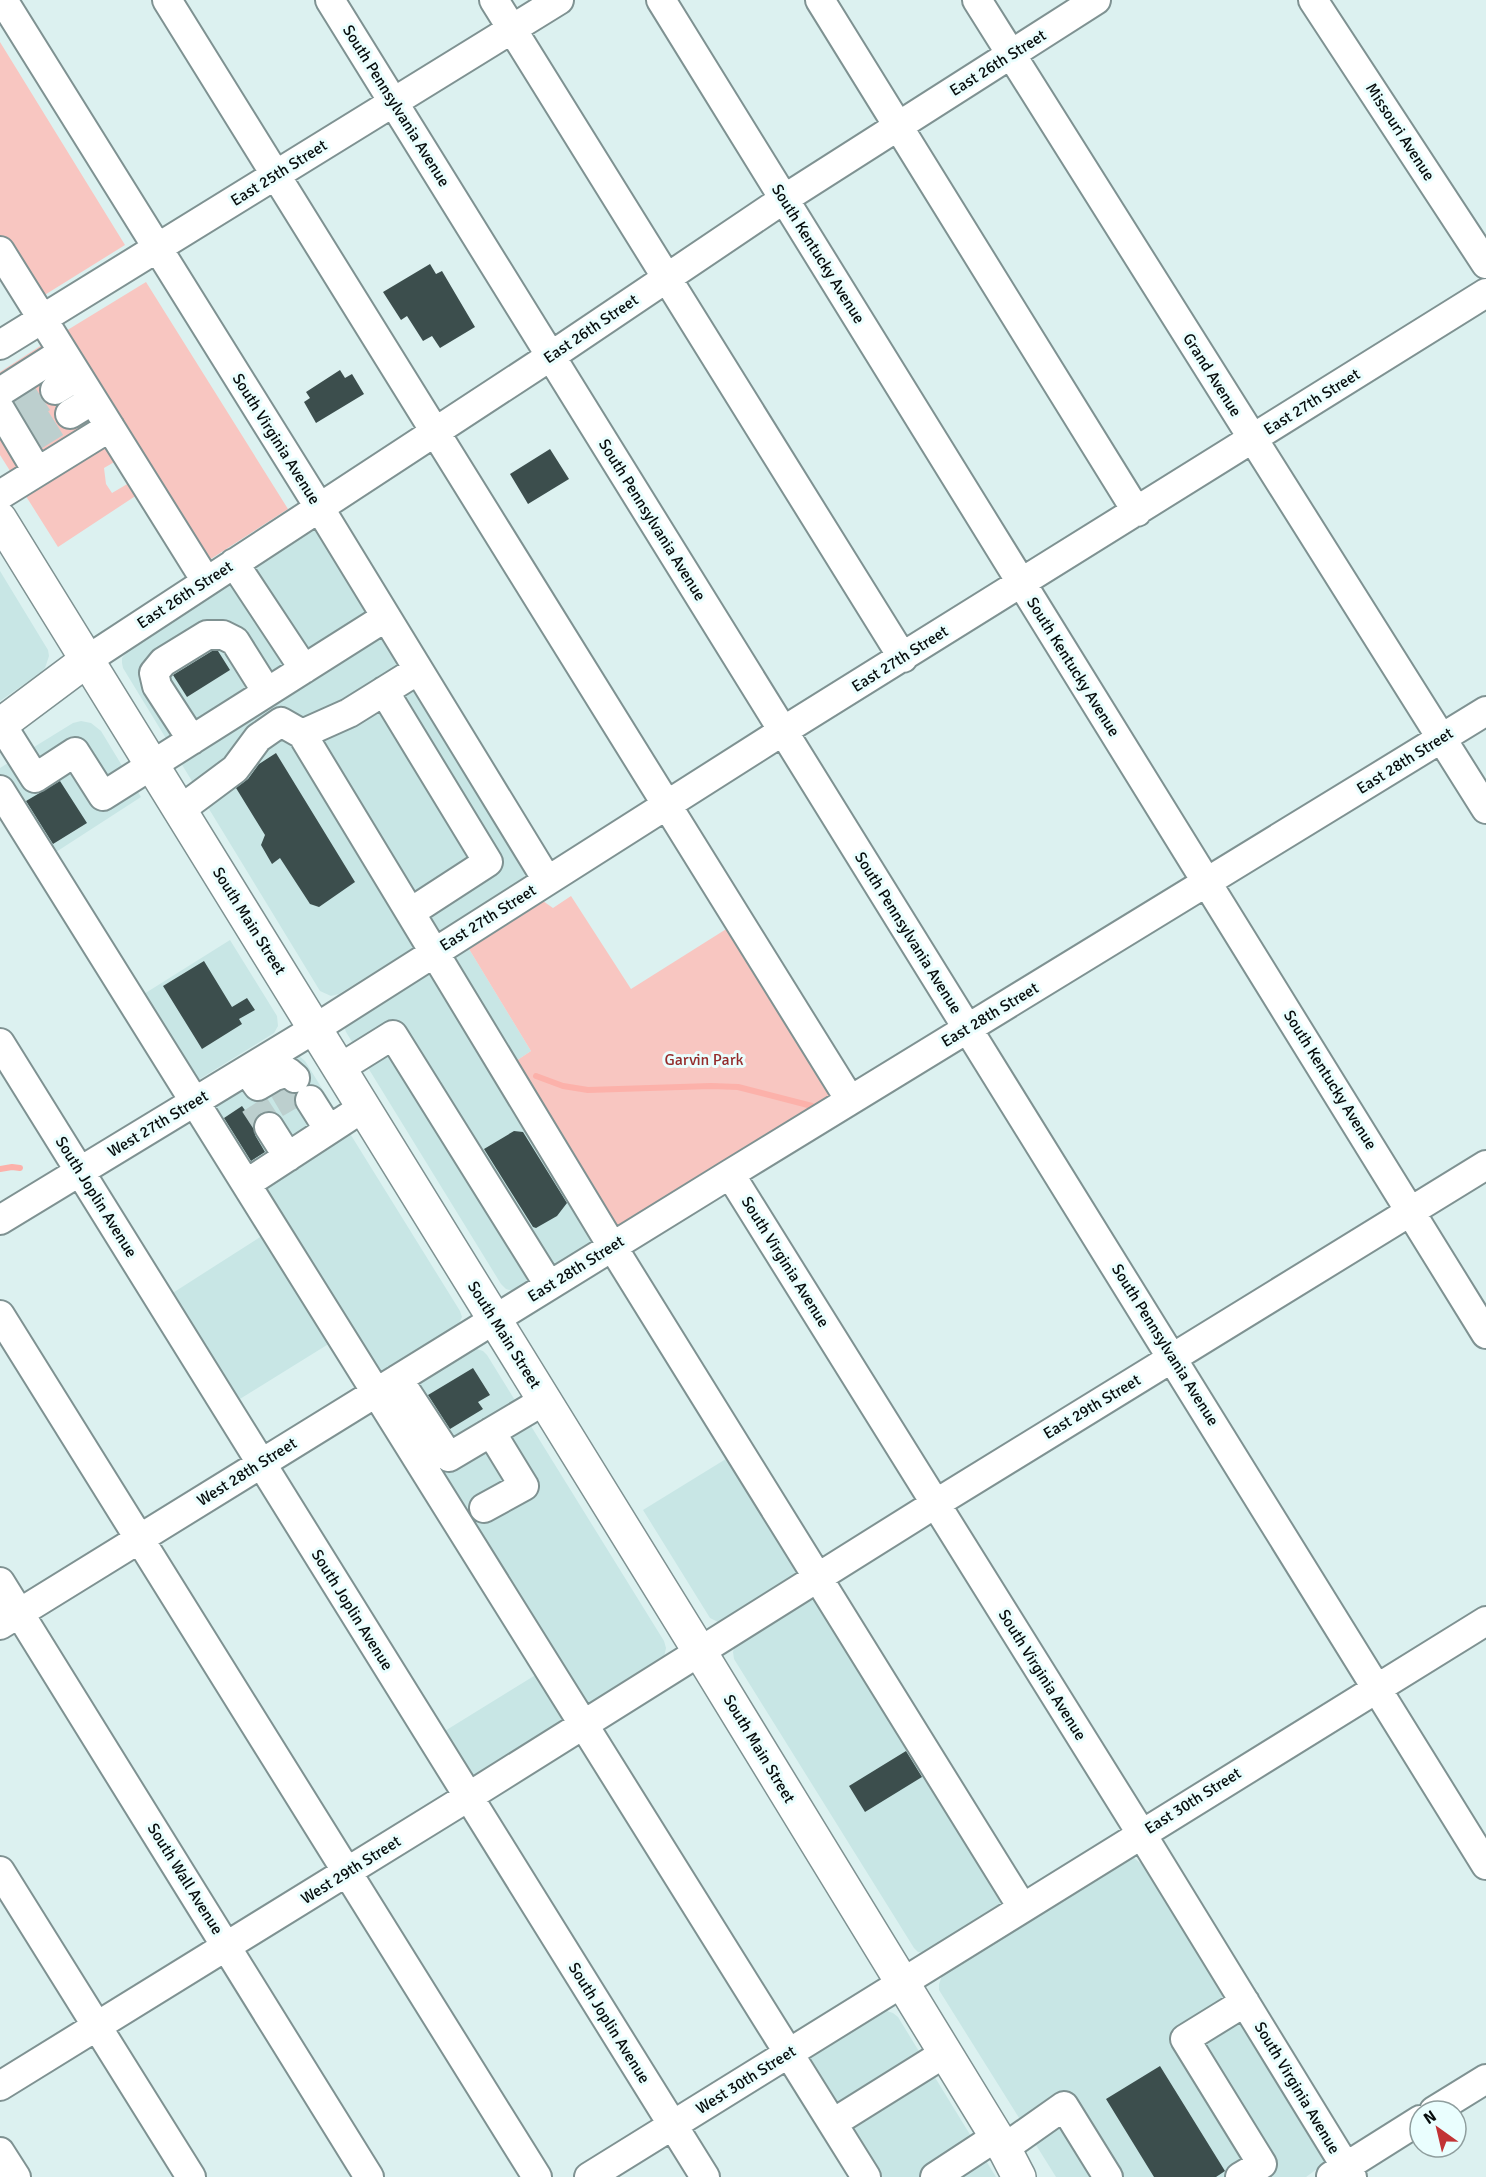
<svg xmlns="http://www.w3.org/2000/svg" width="1486" height="2177" font-family="Signika,sans-serif">
<style>
.built{fill:#c8e6e5}
.green{fill:#f8c6c1}
.lines{fill:none;stroke-linecap:round;stroke-linejoin:round}
.stream{stroke:#fcb1aa;stroke-width:6}
.building{fill:#3c4e4d}
.minor-tunnel{stroke:#bccfce;stroke-width:28;stroke-dasharray:28 14;stroke-linecap:butt}
.minor-casing{stroke:#7f9292;stroke-width:32}
.major-casing{stroke:#7f9292;stroke-width:36}
.minor{stroke:#fff;stroke-width:28}
.major{stroke:#fff;stroke-width:33}
.labels{text-anchor:middle;dominant-baseline:central;stroke-width:6;stroke-linejoin:round;paint-order:stroke}
.street-label{font-size:16px;fill:#070d0d;stroke:#eafefe}
.park-label{font-size:16px;fill:#942b2b;stroke:#eafefe}
</style>
<rect width="100%" height="100%" fill="#dcf1f0"/>
<path class="built" d="M313,529L318,532L527,871L522,880L339,994L331,996L320,991L123,668L122,663V658L129,650L302,532Z
M0,571L48,650L49,656L45,668L40,673L0,701Z
M81,721L91,723L101,731L141,797L39,863L0,801V768L73,723Z
M230,940L277,1016L278,1026L274,1033L182,1090L128,1004Z
M466,944L531,1051L516,1061L619,1228L520,1289L513,1291L506,1289L501,1284L346,1032L344,1026Z
M298,1055L305,1061L460,1311L462,1317L457,1327L364,1386L335,1340L235,1402L168,1296L268,1232L194,1110Z
M474,1348L483,1351L487,1355L664,1641L666,1648L664,1657L660,1660L479,1773L472,1775L440,1734L542,1671L379,1404Z
M734,1454L807,1569L724,1621L718,1622L710,1618L643,1510Z
M829,1584L1024,1894L924,1953L918,1952L914,1948L734,1659L733,1652L736,1642Z
M1134,1858L1143,1865L1323,2154L1324,2164L1306,2177H1056L939,1990V1984L943,1973L1127,1860Z
M884,2010L893,2013L898,2017L996,2177H852L786,2069Z"/>
<path class="green" d="M0,42L125,245L35,301L0,245Z
M146,282L288,509L200,566L56,337Z
M45,343L116,461L104,468L106,484L112,493L129,483L137,495L58,547L0,455V372Z
M571,896L631,989L739,921L842,1092L619,1228L516,1061L531,1051L466,944L538,901H543L553,908Z"/>
<g class="lines">
<path class="stream" d="M536,1076L563,1086L588,1090L711,1086L738,1087L812,1106
M0,1169L12,1167L20,1168"/>
</g>
<path class="building" d="M430,264L436,274L442,271L475,327L440,348L432,336L423,341L407,316L401,320L383,292Z
M340,370L345,378L352,374L364,394L316,423L304,402L310,398L306,392Z
M550,449L569,479L528,504L510,474Z
M212,651H218L230,670L187,697L173,675Z
M276,753L355,882L319,907L310,904L280,858L272,864L261,845L265,835L236,788L248,779L259,764Z
M60,781L87,823L53,844L26,801Z
M204,961L232,1007L247,998L255,1010L239,1019L242,1024L202,1049L163,986Z
M242,1106L254,1123L255,1135L265,1152L251,1161L224,1118Z
M514,1131L523,1132L567,1203L557,1216L536,1228L533,1227L484,1149Z
M473,1368L490,1395L478,1402L483,1409L450,1429L428,1395Z
M906,1751L922,1777L865,1812L849,1786Z
M1160,2066L1225,2171L1216,2177H1154L1106,2099Z"/>
<g class="lines">
<path class="minor-tunnel" d="M19,414L55,390
M32,438L70,414
M282,1087L295,1109
M254,1104L269,1127"/>
<g class="minor-casing">
<path id="minor" d="M3,0L319,507L547,880
M167,0L850,1100
M330,0L1486,1865
M494,0L903,658
M661,0L1486,1334
M820,0L1137,512
M977,0L1486,809
M1313,0L1486,264
M0,251L206,581
M0,345L559,0
M55,390L78,376
M0,392L63,352
M0,409L37,471
M70,414L93,400
M0,495L110,427
M234,563L304,669
M87,660L551,356L784,199L1096,0
M418,670L349,713L302,734L612,1246L1022,1907
M384,691L488,862L411,912
M1,724L35,778L75,752L103,796L386,617
M192,740L157,686L154,673L163,662L207,635H223L235,641L267,692
M0,790L866,2177
M180,810L235,769L258,738L281,722L302,734
M0,1043L705,2177
M340,1068L393,1035L549,1285
M248,1072L258,1086L275,1076L288,1072L295,1078
M310,1100L329,1130
M269,1127L288,1157
M730,1174L1141,1833L1352,2177
M246,1184L364,1107
M0,1220L316,1028L783,731L1486,293
M0,1315L537,2177
M398,1379L449,1457L545,1400
M484,1508L524,1486L491,1432
M0,1582L369,2177
M0,1625L730,1174L1486,711
M0,1871L191,2177
M0,2086L468,1797L935,1504L1486,1165
M1434,2111L1486,2079
M833,2123L945,2053
M1003,2149L1064,2106L1108,2177
M0,2152L16,2177
M1331,2176L1420,2120
M589,2177L1486,1621
M935,2177L996,2137
M1240,2177L1262,2164L1185,2039L1245,2002"/>
</g>
<g class="major-casing">
<path id="major" d="M0,519L700,1652L1006,2152L1019,2177
M0,725L87,660"/>
</g>
<use href="#minor" class="minor"/>
<use href="#major" class="major"/>
</g>
<g class="labels">
<g class="street-label">
<text transform="translate(998 63) rotate(-32)">East 26th Street</text>
<text transform="translate(396 106) rotate(58)">South Pennsylvania Avenue</text>
<text transform="translate(1400 132) rotate(57)">Missouri Avenue</text>
<text transform="translate(279 173) rotate(-32)">East 25th Street</text>
<text transform="translate(818 254) rotate(58)">South Kentucky Avenue</text>
<text transform="translate(591 329) rotate(-34)">East 26th Street</text>
<text transform="translate(1212 375) rotate(58)">Grand Avenue</text>
<text transform="translate(1312 402) rotate(-32)">East 27th Street</text>
<text transform="translate(276 439) rotate(58)">South Virginia Avenue</text>
<text transform="translate(652 520) rotate(58)">South Pennsylvania Avenue</text>
<text transform="translate(185 595) rotate(-33)">East 26th Street</text>
<text transform="translate(900 659) rotate(-32)">East 27th Street</text>
<text transform="translate(1073 667) rotate(58)">South Kentucky Avenue</text>
<text transform="translate(1405 761) rotate(-32)">East 28th Street</text>
<text transform="translate(488 918) rotate(-32)">East 27th Street</text>
<text transform="translate(249 921) rotate(58)">South Main Street</text>
<text transform="translate(908 933) rotate(58)">South Pennsylvania Avenue</text>
<text transform="translate(990 1015) rotate(-31)">East 28th Street</text>
<text transform="translate(1330 1080) rotate(58)">South Kentucky Avenue</text>
<text transform="translate(158 1124) rotate(-31)">West 27th Street</text>
<text transform="translate(96 1197) rotate(58)">South Joplin Avenue</text>
<text transform="translate(785 1262) rotate(58)">South Virginia Avenue</text>
<text transform="translate(576 1269) rotate(-32)">East 28th Street</text>
<text transform="translate(504 1335) rotate(58)">South Main Street</text>
<text transform="translate(1165 1345) rotate(58)">South Pennsylvania Avenue</text>
<text transform="translate(1092 1407) rotate(-31)">East 29th Street</text>
<text transform="translate(247 1472) rotate(-32)">West 28th Street</text>
<text transform="translate(352 1610) rotate(58)">South Joplin Avenue</text>
<text transform="translate(1042 1675) rotate(58)">South Virginia Avenue</text>
<text transform="translate(759 1749) rotate(59)">South Main Street</text>
<text transform="translate(1193 1801) rotate(-32)">East 30th Street</text>
<text transform="translate(351 1870) rotate(-32)">West 29th Street</text>
<text transform="translate(185 1879) rotate(58)">South Wall Avenue</text>
<text transform="translate(609 2023) rotate(58)">South Joplin Avenue</text>
<text transform="translate(746 2080) rotate(-32)">West 30th Street</text>
<text transform="translate(1297 2088) rotate(59)">South Virginia Avenue</text>
</g>
<g class="park-label">
<text x="704" y="1060">Garvin Park</text>
</g>
</g>
<g transform="translate(1438 2129) rotate(326)"><circle r="28" fill="#eafefe" stroke="#8f9e9e" stroke-width="1.5"/>
<path d="M0-4.5L10 22L0 15L-10 22Z" fill="#c23335"/>
<text y="-9" font-size="16" font-weight="bold" text-anchor="middle" fill="#070d0d">N</text>
</g>
</svg>
